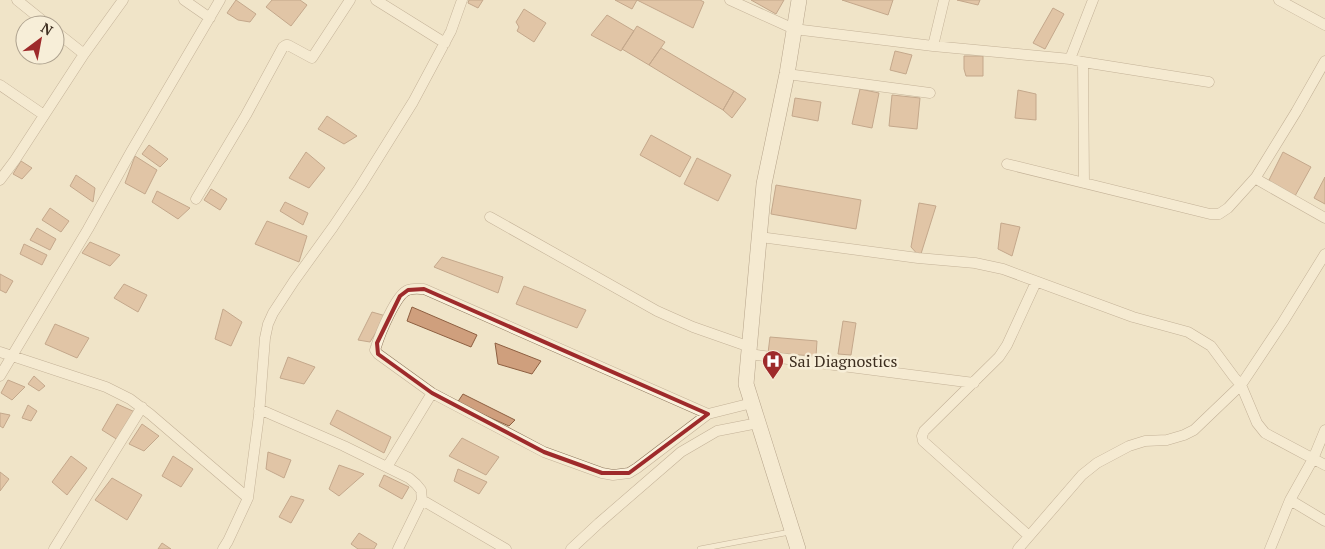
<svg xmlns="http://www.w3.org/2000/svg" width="1325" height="549" font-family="'PT Serif',serif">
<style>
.building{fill:#cf9f7d;stroke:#8d5f41}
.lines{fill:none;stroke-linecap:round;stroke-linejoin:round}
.lane-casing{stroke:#8d765c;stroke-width:6}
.street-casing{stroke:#8d765c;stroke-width:11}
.secondary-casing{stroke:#6f573f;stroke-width:16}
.lane{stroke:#faf1dc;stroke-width:5}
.street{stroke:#faf1dc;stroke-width:10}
.secondary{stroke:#faf1dc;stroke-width:15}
.marked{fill:none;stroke:#9e2a2b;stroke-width:4;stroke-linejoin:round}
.labels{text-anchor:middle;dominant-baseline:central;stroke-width:5;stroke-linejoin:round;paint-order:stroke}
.poi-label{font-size:16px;fill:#3d2e20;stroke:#f7eed8;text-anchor:start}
</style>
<rect width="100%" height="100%" fill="#f0e4c8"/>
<path class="building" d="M236,0L256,14L250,22L238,20L227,13Z
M272,0H300L307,5L291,26L266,7Z
M469,0H483L478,8L468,3Z
M615,0H700L704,2L693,28L637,0L632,9Z
M751,0H784L776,14Z
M842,0H893L888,15Z
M957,0H980L978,5Z
M1053,8L1064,14L1045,49L1033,43Z
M524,9L546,23L534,42L517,31L519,27L516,22Z
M607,15L634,31L621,51L591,35Z
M637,26L665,42L649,65L622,49Z
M661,48L734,91L723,110L649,65Z
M895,51L912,55L906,74L890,70Z
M964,56H983V76H966L964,69Z
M860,89L879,93L872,128L852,124Z
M1018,90L1036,94V120L1015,118Z
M734,91L746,99L732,118L723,110Z
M892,95L920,98L917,129L889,126Z
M795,98L821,102L818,121L792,116Z
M327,116L357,136L344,144L318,129Z
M651,135L691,157L680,177L640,155Z
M149,145L168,159L160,167L142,154Z
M306,152L325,168L309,188L289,178Z
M1283,152L1311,167L1295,196L1268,182Z
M135,156L157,170L145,194L125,183Z
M697,158L731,175L718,201L684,184Z
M21,161L32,168L22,179L13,174Z
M76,175L95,188L93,202L70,186Z
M1325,177V204L1314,198Z
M776,185L861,200L856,229L771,214Z
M211,189L227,199L220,210L204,200Z
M157,191L190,208L178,219L152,202Z
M285,202L308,213L303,225L280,211Z
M919,203L936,206L920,257L911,247Z
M50,208L69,221L61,232L42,220Z
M267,221L307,236L299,262L255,244Z
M1001,223L1020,227L1012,256L998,249Z
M37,228L56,239L50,250L30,240Z
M90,242L120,255L110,266L82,253Z
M24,244L47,255L42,265L20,254Z
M442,257L503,277L498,293L434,267Z
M0,274L13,281L6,293L0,290Z
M124,284L147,295L138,312L114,298Z
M524,286L586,310L577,328L516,304Z
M412,307L477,335L471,347L407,321Z
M223,309L242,322L231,346L215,339Z
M372,312L386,316L370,342L358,340Z
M843,321L856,323L851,355L838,354Z
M55,324L89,338L77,358L45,344Z
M770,337L817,341L816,356L768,353Z
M495,343L541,361L532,374L498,364Z
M288,357L315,367L304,384L280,378Z
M34,376L45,386L39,391L28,384Z
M8,380L25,387L12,400L1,393Z
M463,394L515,420L509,426L457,403Z
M117,404L135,412L118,440L102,430Z
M28,405L37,411L31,421L22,418Z
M337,410L391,437L384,453L330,424Z
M0,413L10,415L3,428L0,426Z
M142,424L159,436L144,451L129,444Z
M462,438L499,457L486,475L449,456Z
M268,452L291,460L284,478L266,469Z
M71,456L87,468L67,495L52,482Z
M173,456L193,469L181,487L162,476Z
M339,465L364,474L339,496L329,489Z
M458,469L487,482L479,494L454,481Z
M0,472L9,479L0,491Z
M384,475L409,487L402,499L379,486Z
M112,478L142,495L127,520L95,500Z
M291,496L304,500L291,523L279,517Z
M359,533L377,544L374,549H358L351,544Z
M162,543L171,549H158Z"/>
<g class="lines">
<g class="lane-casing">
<path id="lane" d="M700,549L790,532"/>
</g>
<g class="street-casing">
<path id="street" d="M17,0L48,25
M184,0L210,18
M376,0L445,43
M730,0L794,29L933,46L1070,59L1083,62L1209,82
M1279,0L1325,25
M55,31L84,54
M933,46L944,0
M1070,59L1093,0
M1325,61L1296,112L1256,177L1258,180L1325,218
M1083,62L1084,183
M787,74L930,93
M0,85L44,115
M1007,164L1210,214H1219L1228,208L1256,177
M0,180L15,160L84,54L123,0
M196,199L246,115L283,47L286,45H288L312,58L350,0
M490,217L657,311L693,327L750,347
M760,237L918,258L975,263L1003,269L1133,317L1188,332L1211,346L1234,377L1241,385L1257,423L1265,433L1325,465
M0,352L106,387L130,399L150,414L248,498
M749,354L974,383
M0,376L88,229L132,150L220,0
M259,409L344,446L409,478L416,484L421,490L422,500L398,549
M708,414L424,289C420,289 413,288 408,290C396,294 380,334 376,347L375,350L378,354L432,393L544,452L602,473L613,475L629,473L637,468L708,414L752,403
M387,467L432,393
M422,500L506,549
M1290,500L1313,459L1325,430
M1029,536L923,441L922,436L924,431L999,357L1007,345L1036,282
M54,549L142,407
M223,549L228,541L248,498L259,415L265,338L268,324L273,313L294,281L333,227L360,187L413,102L451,31L462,0
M571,549L599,523L681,452L717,431L758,423
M1018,549L1082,475L1097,463L1129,446L1145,441L1167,440L1184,435L1194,430L1241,385L1283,322L1325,254
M1270,549L1290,500L1325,521"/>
</g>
<g class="secondary-casing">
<path id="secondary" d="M798,549L746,384L764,184L787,74L799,0"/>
</g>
<use href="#lane" class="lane"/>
<use href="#street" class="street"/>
<use href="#secondary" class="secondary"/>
</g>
<path d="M0 0H1325V549H0ZM424,289L708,414L629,473H602L544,452L432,393L378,354L377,343L400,296L408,290Z" fill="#f0e4c8" fill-opacity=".55" fill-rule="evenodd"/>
<path class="marked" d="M424,289L708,414L629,473H602L544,452L432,393L378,354L377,343L400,296L408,290Z"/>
<defs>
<g id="hospital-pin" transform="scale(1.125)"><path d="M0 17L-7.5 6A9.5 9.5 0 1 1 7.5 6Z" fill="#9e2a2b" stroke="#f7eed8"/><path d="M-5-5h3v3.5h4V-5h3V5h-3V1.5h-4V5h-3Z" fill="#fff"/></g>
</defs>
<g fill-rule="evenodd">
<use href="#hospital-pin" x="773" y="361"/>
</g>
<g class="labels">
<g class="poi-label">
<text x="789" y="361">Sai Diagnostics</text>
</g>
</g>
<g transform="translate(40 40) rotate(32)"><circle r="24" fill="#f7eed8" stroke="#ada18e"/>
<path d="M0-4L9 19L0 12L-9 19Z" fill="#9e2a2b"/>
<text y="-8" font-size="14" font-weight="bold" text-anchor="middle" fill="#3d2e20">N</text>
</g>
</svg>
